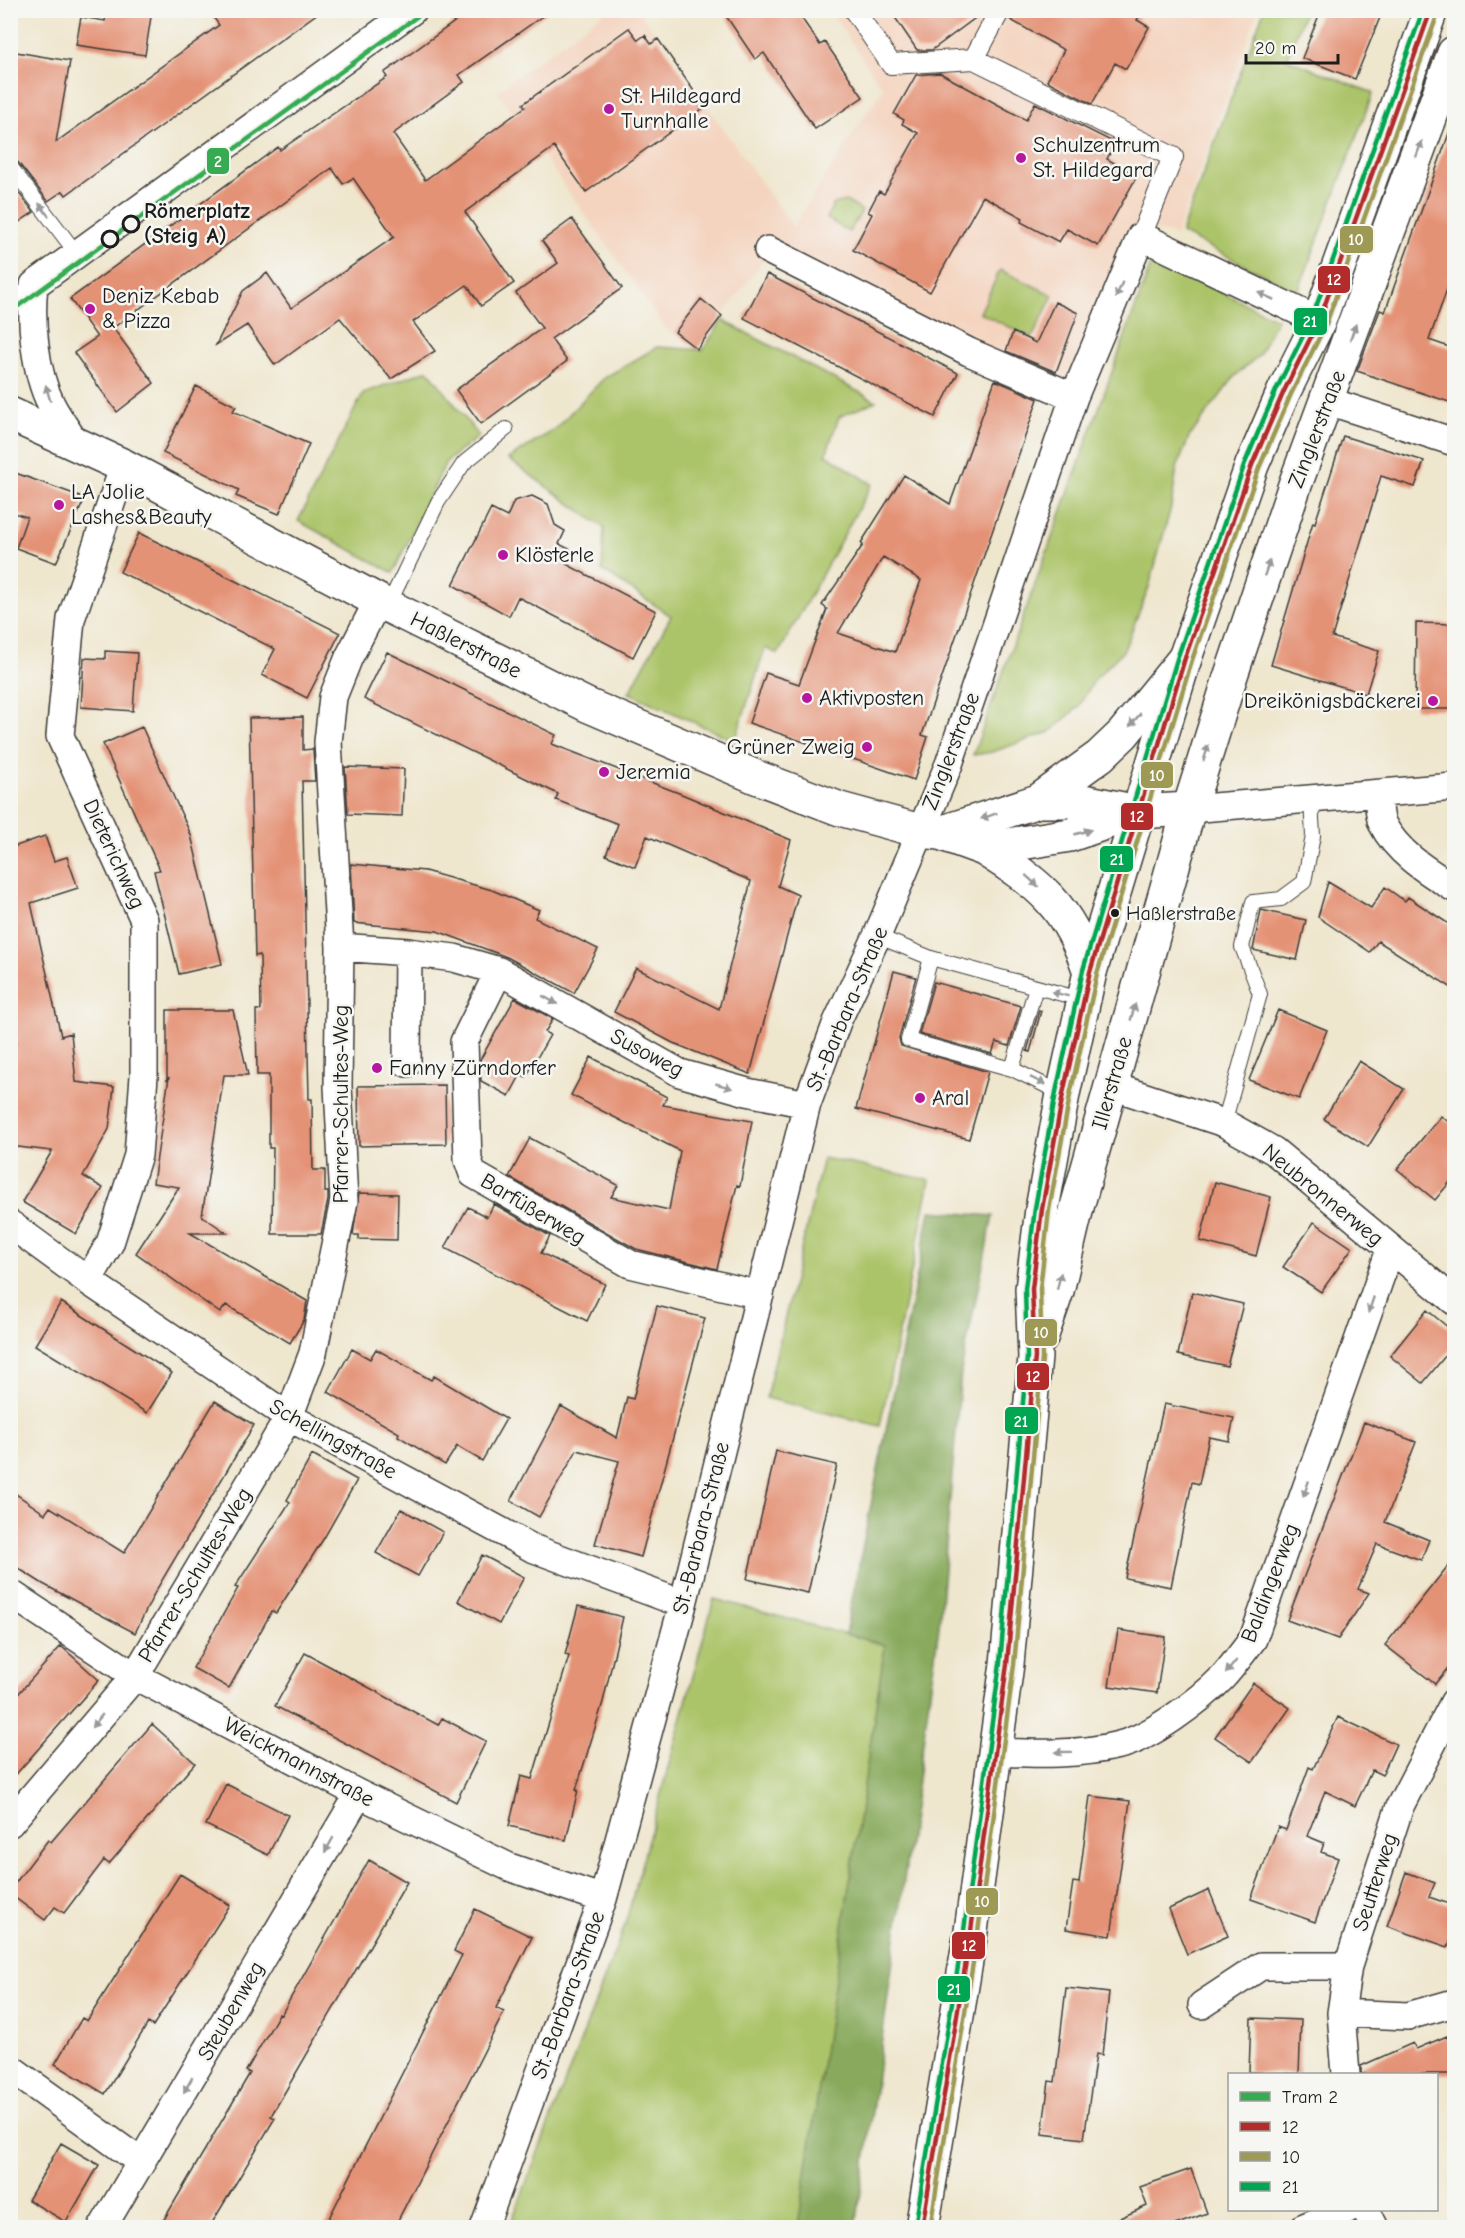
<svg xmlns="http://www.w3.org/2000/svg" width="1465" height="2238" font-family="'Comic Neue',sans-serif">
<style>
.built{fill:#f4d4bf}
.green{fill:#acc469;stroke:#647042;stroke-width:1.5}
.forest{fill:#89aa5d;stroke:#52633c;stroke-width:1.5}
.building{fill:#e49276;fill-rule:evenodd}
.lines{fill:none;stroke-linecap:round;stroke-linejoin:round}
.service-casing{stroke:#3c3a37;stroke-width:16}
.pedestrian-casing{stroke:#3c3a37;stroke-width:22}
.minor-casing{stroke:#3c3a37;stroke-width:30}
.tertiary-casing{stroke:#3c3a37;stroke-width:36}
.secondary-casing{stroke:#3c3a37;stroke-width:36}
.service{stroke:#fff;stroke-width:14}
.pedestrian{stroke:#fff;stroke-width:20}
.minor{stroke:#fff;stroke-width:27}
.tertiary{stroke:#fff;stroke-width:33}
.secondary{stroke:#fff;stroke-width:33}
.bus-1-casing{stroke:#f6f6f2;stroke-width:9}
.bus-2-casing{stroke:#f6f6f2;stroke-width:9}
.bus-3-casing{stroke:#f6f6f2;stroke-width:9}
.bus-1{stroke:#b22c2b;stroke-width:4.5}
.bus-2{stroke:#9e9a55;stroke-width:4.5}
.bus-3{stroke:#00a651;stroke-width:4.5}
.tram-1-casing{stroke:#f6f6f2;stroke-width:9}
.tram-1{stroke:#36ab52;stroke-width:4.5}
.oneway{fill:#999}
.poi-dot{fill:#b5179e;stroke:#f6f6f2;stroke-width:2}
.stop-dot{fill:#f6f6f2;stroke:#1c1c1c;stroke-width:3}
.bus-dot{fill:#1c1c1c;stroke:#f6f6f2;stroke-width:2}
.labels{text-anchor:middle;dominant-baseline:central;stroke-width:5;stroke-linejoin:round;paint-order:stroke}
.bus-label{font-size:20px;fill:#1c1c1c;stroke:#f6f6f2;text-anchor:start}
.poi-label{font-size:22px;fill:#1c1c1c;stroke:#f6f6f2;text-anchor:start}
.stop-label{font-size:22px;font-weight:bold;fill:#1c1c1c;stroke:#f6f6f2;text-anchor:start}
.street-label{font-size:22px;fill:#1c1c1c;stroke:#f6f6f2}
.line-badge{stroke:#f6f6f2;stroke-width:2}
.badge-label{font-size:16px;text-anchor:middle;font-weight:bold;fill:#fff}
</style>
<rect width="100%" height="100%" fill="#f6f6f2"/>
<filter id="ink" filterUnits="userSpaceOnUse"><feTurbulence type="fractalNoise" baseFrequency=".0167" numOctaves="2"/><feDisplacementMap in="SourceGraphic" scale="12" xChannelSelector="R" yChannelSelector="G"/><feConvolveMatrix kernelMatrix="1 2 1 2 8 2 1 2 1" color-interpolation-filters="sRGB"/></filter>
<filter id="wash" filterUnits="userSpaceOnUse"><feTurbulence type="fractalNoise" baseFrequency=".008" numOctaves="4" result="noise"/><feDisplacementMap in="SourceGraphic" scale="24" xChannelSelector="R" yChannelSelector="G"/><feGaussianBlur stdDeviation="1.35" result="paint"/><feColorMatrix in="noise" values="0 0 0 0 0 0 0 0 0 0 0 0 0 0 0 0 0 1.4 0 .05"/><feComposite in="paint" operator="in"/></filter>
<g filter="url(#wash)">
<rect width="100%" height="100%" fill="#efe6ce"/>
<path class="built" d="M606,11H639L793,227L883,88L830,11H1258L1176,235L1136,226L1071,388L768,255L698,347L668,331L497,91Z"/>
<path class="green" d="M1264,10L1305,11L1287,59L1373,93L1298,292L1181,233Z
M846,201L862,211L849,232L826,218L834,204Z
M1153,259L1277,319L1259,355L1235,376L1189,437L1177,468L1171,507L1149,587L1124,650L1095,679L1079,706L1050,732L992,752L973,755Z
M1000,270L1053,295L1032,338L980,313Z
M722,320L876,401L839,417L826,454L872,484L778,654L765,648L735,741L629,693L671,616L602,570L604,528L508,459L554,430L604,378L657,347L703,350Z
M428,370L479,436L446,462L393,573L298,521L363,393Z
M823,1158L930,1180L880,1426L766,1398Z
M714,1599L885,1645L800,2227L509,2228L625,1925Z"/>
<path class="forest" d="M930,1211L993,1216L961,1371L939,1627L856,2227H798L885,1645L845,1634Z"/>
<g id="blocks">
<path class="building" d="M107,10H152L145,55L76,45L81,17L105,21Z
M208,10H322L66,195L63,191L48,201L17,161L10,157V51L70,61L56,142L219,25Z
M471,10H551L459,75L464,82L393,134L425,180L525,107L523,104L629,28L638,40L645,35L651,44L658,39L705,107L586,192L554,147L465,212L514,283L481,306L467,285L413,322L435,351L391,379L340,318L275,365L247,325L216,345L243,291L267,273L291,308L394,237L353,178L343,184L332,168L113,328L154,383L117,412L74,353L97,337L70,299L278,147L280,150L387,77L384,73Z
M722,10H796L820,45L825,42L863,97L815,129L764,53L755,59Z
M890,10H986L932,50H917Z
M1012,10H1143L1137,20L1149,27L1126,69L1115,63L1092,104L1047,81L1064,50L1009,19Z
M1321,10H1383L1355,79L1302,58Z
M940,73L1026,120L1035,103L1115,143L1107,159L1137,176L1098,246L1067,229L1059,242L1021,222L1023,218L983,196L930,292L853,250L872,214L868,212L879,191L884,194L918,133L902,124L904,120L894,114L916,75Z
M1452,125L1455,126V267L1429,340L1455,349V404L1357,371L1380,310L1385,312Z
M10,182L34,212L10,228Z
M572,219L622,288L551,339L567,361L481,424L456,390L542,328L516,293L558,263L542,241Z
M767,274L958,373L935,417L744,318Z
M701,299L722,316L697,349L675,332Z
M1055,302L1078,313L1056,372L1006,351L1013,332L1036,343Z
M995,380L1038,399L922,735L928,737L914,780L749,723L766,673L799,684L827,609L822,605L863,545L861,543L904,475L950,504ZM883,557L921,580L895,652L838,633Z
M196,386L236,406L233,411L309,444L279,514L236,496L239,490L163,453Z
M1343,436L1424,461L1415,487L1381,476L1332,637L1379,651L1366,694L1271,665L1313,522L1315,523Z
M10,471L85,498L56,563L16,548L27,517L10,512Z
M532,496L548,504L555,525L565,531L559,544L573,551L566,564L656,611L633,657L518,597L509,616L453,585L491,509L507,517L514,501Z
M139,533L340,633L307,698L262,675L275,649L120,572Z
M1416,623L1455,624V709H1415Z
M105,651L137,653L133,711L81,707L84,658L105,659Z
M387,652L556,735L552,744L684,795L791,840L778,886L798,895L750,1074L673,1043L614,1012L636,968L719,1009L751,881L647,836L635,867L606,855L618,824L556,800L558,794L364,699Z
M303,717V750L313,749L315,781H302L309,1099H312L313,1170H325V1192H328V1200L321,1234H272L273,1148H269V1075H257L256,1010H261L260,955L255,956L249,718Z
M142,727L191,835L222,964L179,974L154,871L160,870L103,744Z
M345,767L404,769L402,816L348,814Z
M45,836L54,861L67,857L78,888L31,903L61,1036L71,1033L76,1082L114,1087L109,1129L83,1176L103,1188L76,1234L22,1202L52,1151L10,1146L12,1044L17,1042L10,1016V848Z
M351,864L425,871L492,890L539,910L535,918L598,949L574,993L507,957L437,931L354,923Z
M1328,882L1371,908L1385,887L1405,901L1408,897L1455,928V990L1378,941L1370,952L1318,917Z
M1261,910L1306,920L1297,960L1253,950Z
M894,971L916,977L899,1038L901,1046L988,1072L969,1139L856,1109Z
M934,982L1021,1006L1009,1046L996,1042L992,1054L919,1034Z
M515,998L553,1019L545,1032L550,1035L526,1077L521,1074L509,1096L481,1081L480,1060Z
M167,1010H233L248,1075H224L202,1216L227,1233H190L307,1301L304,1320L290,1343L226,1305L220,1313L136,1253L179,1187L153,1183L169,1077L167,1081Z
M1039,1010L1041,1011L1030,1052L1027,1051Z
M1278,1010L1327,1030L1299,1099L1249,1080Z
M591,1057L667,1097L663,1105L752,1121L740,1186L737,1185L717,1269L636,1249L509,1177L530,1138L618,1185L611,1197L669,1210L680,1151L571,1095Z
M1359,1061L1404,1089L1368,1147L1324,1119Z
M445,1085L446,1144L359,1146L358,1086Z
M1441,1116L1455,1127V1176L1435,1200L1397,1169Z
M1215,1182L1271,1197L1256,1256L1200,1241Z
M359,1193L398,1194L397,1240L359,1239V1235H353Z
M494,1204L550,1236L541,1253L605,1284L587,1321L445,1248L468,1207L487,1217Z
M1314,1222L1352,1248L1321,1292L1283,1267Z
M1192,1292L1243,1304L1227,1366L1178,1355Z
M61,1302L172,1373L147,1413L35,1345Z
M657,1306L705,1318L641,1557L595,1544L619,1461L577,1450L539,1517L511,1501L561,1406L617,1438L627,1397L633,1399Z
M1427,1310L1455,1333V1344L1423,1383L1390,1356Z
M352,1349L370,1359L376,1349L431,1380L434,1376L506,1419L482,1461L457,1446L445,1465L398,1436L399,1433L328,1392Z
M215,1401L254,1425L155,1592L135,1633L43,1584L10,1563V1490L45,1514L50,1507L124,1553Z
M1164,1404L1234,1418L1229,1441L1209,1437L1199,1484L1192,1482L1171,1587L1125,1578Z
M1364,1422L1416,1442L1385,1522L1429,1540L1421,1560L1377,1544L1358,1589L1369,1593L1338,1639L1287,1620Z
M776,1451L837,1465L808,1593L747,1579Z
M312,1455L357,1480L324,1538L276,1613L272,1611L229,1688L193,1668L238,1588L235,1587L290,1502L287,1500Z
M401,1509L443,1532L418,1576L376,1553Z
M482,1555L524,1577L499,1624L458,1601Z
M1455,1557V1659L1435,1684L1385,1645Z
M578,1606L623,1617L603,1702L576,1790H578L566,1840L509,1826L521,1776L532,1779L569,1656L565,1655Z
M1118,1630L1165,1637L1157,1693L1109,1686Z
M61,1646L99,1680L10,1781V1703Z
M305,1653L438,1725L442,1718L486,1741L456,1802L275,1706Z
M1253,1683L1290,1708L1252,1762L1215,1737Z
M1338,1717L1396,1744L1382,1775L1372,1770L1355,1806L1325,1791L1307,1836L1324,1843L1321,1852L1338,1858L1315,1922L1251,1899L1278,1827L1286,1830L1309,1767L1313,1769Z
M152,1724L195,1763L109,1864L104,1860L64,1913L55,1907L45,1920L10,1894V1890L48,1840L51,1842Z
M226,1784L288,1815L268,1855L206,1825Z
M1090,1796L1130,1801L1111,1936L1066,1929L1073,1882L1079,1883Z
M369,1860L407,1882L271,2116L275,2118L209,2228H159L250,2073L246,2071L279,2014L281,2015Z
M1406,1872L1435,1883L1429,1897L1455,1906V1929L1448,1947L1387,1926Z
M180,1874L230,1905L153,2026L148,2023L105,2094L55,2064L82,2018L87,2021Z
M1209,1890L1228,1936L1187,1954L1169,1909Z
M475,1909L532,1937L496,2008L504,2012L394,2228H324L462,1955L454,1951Z
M1066,1988L1109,1993L1102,2055L1096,2054L1084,2139L1042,2134L1049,2081L1055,2082Z
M1251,2018L1301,2020L1299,2074L1249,2072Z
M1447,2036L1455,2053V2074H1361V2066L1413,2043L1416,2049Z
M61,2143L99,2165L66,2222L28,2200Z
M1191,2169L1207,2213L1167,2228H1097L1147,2206L1140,2187Z"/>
</g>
</g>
<g filter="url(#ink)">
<use href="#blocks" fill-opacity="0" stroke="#3c3a37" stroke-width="1.5"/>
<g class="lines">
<g class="service-casing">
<path id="service" d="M10,166L77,254
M10,302L34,285
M388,606L438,502L464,463L506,429
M877,936L931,958L1084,1000
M931,958L908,1040L1012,1069L1063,1094
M1012,1069L1036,987
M1224,1123L1260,994L1242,947L1253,902L1281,899L1304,882L1313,836L1311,801"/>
</g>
<g class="pedestrian-casing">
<path id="pedestrian" d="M854,10L891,64L974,59L1173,157L1141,236
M974,59L1000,10"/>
</g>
<g class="minor-casing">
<path id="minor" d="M768,250L969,352L1074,397
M34,285L413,10
M34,285C30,321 35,372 51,404C58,418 68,431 76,444
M1328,401L1454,442
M1378,795C1379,804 1379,815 1382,823C1397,853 1427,871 1454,888
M1189,809L1454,787
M340,947L408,952L454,958L499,971L680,1073L747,1092L807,1104
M499,971L464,1042L468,1160L473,1174L630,1264L760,1295
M407,1063L408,952
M1112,1086L1224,1123L1274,1151L1454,1301
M10,1224L88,1281L289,1417L532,1548L683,1604
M88,1281L110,1243L138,1155L144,1076V920L60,736L71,619L124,466
M10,1593L135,1676L359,1794L509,1867L603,1899
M996,1752C1037,1754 1080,1755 1119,1745C1148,1739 1201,1700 1222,1678C1233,1666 1243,1652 1253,1639L1390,1250
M10,1823L135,1676L289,1417L313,1353L344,1201L338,1086L340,947L328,742L333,697L349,657L378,601
M1202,2005L1261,1966H1348
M1341,2013L1408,2016L1454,2003
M10,2068L142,2163
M1346,2074L1341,2013L1348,1966L1400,1806L1454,1702
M1366,2210L1375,2228
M102,2228L359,1794
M484,2228L603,1899L683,1604L807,1104L837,1022L877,936L949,764L1074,397L1141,236L1319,321
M1302,2228L1346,2210"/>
</g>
<g class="tertiary-casing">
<path id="tertiary" d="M10,414L124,466L388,606L587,705L756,777L840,809L920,831L940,833L984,849L1070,835L1137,812L1189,809
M1038,801L1100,756L1123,734L1185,658
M940,833L1038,801H1083L1137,812
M984,849C1041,885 1068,906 1090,972"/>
</g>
<g class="secondary-casing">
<path id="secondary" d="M1041,1338L1057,1291L1077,1207L1189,809L1231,675L1295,485L1454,53
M922,2228L971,1931L1007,1664L1035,1357L1032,1289L1042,1209L1063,1094L1090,972L1185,658L1252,465L1284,391L1319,321L1431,10"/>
</g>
<use href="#service" class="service"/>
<use href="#pedestrian" class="pedestrian"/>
<use href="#minor" class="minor"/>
<use href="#tertiary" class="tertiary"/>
<use href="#secondary" class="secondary"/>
<g class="bus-1-casing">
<path id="bus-1" d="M922,2228L971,1931L1007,1664L1035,1357L1032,1289L1042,1209L1063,1094L1090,972L1185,658L1252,465L1284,391L1319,321L1431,10"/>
</g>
<g class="bus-2-casing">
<path id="bus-2" d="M930,2228L978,1932L1014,1665L1042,1358L1040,1289L1049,1210L1070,1095L1097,974L1192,660L1259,468L1291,394L1326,324L1438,13"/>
</g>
<g class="bus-3-casing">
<path id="bus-3" d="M915,2227L964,1930L1000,1663L1027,1357L1025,1289L1035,1208L1056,1092L1083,970L1178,656L1245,463L1277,388L1312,318L1423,10"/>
</g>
<use href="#bus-1" class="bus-1"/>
<use href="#bus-2" class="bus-2"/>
<use href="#bus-3" class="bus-3"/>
<g class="tram-1-casing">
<path id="tram-1" d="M10,312L426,10"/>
</g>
<use href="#tram-1" class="tram-1"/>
</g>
<defs><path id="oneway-solid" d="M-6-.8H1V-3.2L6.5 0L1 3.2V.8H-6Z" transform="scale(1.5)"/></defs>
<g class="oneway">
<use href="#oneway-solid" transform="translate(1419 149) rotate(-70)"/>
<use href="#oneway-solid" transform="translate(44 210) rotate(-127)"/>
<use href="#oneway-solid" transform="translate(1119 290) rotate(113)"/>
<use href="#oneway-solid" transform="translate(1266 296) rotate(-155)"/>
<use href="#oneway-solid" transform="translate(1353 332) rotate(-70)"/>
<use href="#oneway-solid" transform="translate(48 393) rotate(-106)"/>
<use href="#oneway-solid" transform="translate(1267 568) rotate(-71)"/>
<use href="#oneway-solid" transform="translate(1135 720) rotate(130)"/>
<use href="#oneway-solid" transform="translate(1206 753) rotate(-73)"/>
<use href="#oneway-solid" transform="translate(989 816) rotate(160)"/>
<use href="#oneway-solid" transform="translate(1083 832) rotate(-16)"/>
<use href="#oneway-solid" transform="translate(1032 881) rotate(42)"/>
<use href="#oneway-solid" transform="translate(1060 994) rotate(-165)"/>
<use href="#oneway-solid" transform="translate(550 1000) rotate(29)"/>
<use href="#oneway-solid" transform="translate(1133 1012) rotate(-74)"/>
<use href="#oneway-solid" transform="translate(1038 1081) rotate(26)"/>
<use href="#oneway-solid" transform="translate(724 1086) rotate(16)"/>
<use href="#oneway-solid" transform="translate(1059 1281) rotate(-77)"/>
<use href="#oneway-solid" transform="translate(1371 1305) rotate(109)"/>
<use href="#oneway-solid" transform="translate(1306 1489) rotate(109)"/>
<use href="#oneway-solid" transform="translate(1231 1667) rotate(129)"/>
<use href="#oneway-solid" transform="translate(97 1721) rotate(130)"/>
<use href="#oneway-solid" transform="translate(1063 1752) rotate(179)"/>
<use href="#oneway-solid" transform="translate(329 1845) rotate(120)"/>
<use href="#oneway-solid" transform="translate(188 2085) rotate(120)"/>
</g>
</g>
<g class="poi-dot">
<circle cx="609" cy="109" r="6"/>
<circle cx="1021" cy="158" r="6"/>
<circle cx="90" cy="309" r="6"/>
<circle cx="59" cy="505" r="6"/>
<circle cx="503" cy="555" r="6"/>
<circle cx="807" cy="698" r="6"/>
<circle cx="1433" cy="701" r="6"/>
<circle cx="867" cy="747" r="6"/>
<circle cx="604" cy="772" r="6"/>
<circle cx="377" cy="1068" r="6"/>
<circle cx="920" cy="1098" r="6"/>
</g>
<g class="stop-dot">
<circle cx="131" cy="224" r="8"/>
<circle cx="110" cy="239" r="8"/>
</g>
<circle class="bus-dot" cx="1115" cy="913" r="5"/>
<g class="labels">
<g class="bus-label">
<text x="1126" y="913">Haßlerstraße</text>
</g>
<g class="poi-label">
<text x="621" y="96">St. Hildegard<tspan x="621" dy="25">Turnhalle</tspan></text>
<text x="1033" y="145">Schulzentrum<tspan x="1033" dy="25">St. Hildegard</tspan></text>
<text x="102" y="296">Deniz Kebab<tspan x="102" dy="25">&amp; Pizza</tspan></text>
<text x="71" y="492">LA Jolie<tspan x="71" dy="25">Lashes&amp;Beauty</tspan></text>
<text x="515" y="555">Klösterle</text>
<text x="819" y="698">Aktivposten</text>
<text x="1421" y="701" text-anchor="end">Dreikönigsbäckerei</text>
<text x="855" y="747" text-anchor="end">Grüner Zweig</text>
<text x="616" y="772">Jeremia</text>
<text x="389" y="1068">Fanny Zürndorfer</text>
<text x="932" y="1098">Aral</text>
</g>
<g class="stop-label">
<text x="144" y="211">Römerplatz<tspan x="144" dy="25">(Steig A)</tspan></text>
</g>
<g class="street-label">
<text transform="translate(1317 429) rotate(-69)">Zinglerstraße</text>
<text transform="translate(466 645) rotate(27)">Haßlerstraße</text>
<text transform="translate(951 751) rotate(-69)">Zinglerstraße</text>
<text transform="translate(114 854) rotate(65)">Dieterichweg</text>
<text transform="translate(847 1009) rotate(-67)">St.-Barbara-Straße</text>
<text transform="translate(647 1053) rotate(28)">Susoweg</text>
<text transform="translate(1112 1083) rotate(-74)">Illerstraße</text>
<text transform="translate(341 1104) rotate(-90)">Pfarrer-Schultes-Weg</text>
<text transform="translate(1323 1195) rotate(39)">Neubronnerweg</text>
<text transform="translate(533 1209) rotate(31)">Barfüßerweg</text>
<text transform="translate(333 1439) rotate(29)">Schellingstraße</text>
<text transform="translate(701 1528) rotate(-76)">St.-Barbara-Straße</text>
<text transform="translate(195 1575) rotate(-59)">Pfarrer-Schultes-Weg</text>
<text transform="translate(1270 1583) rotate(-69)">Baldingerweg</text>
<text transform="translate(299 1762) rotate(28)">Weickmannstraße</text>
<text transform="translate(1375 1882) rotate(-72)">Seutterweg</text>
<text transform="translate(568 1995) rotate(-70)">St.-Barbara-Straße</text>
<text transform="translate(231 2011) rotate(-60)">Steubenweg</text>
</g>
</g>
<g class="line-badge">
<rect x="206" y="147" width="24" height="28" rx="6" fill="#36ab52"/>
<rect x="1339" y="225" width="35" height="29" rx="6" fill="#9e9a55"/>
<rect x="1317" y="265" width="34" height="29" rx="6" fill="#b22c2b"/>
<rect x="1293" y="307" width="35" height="29" rx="6" fill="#00a651"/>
<rect x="1140" y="761" width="34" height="28" rx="6" fill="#9e9a55"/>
<rect x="1120" y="802" width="34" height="29" rx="6" fill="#b22c2b"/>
<rect x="1099" y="845" width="35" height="28" rx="6" fill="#00a651"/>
<rect x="1024" y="1318" width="34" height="29" rx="6" fill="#9e9a55"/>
<rect x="1016" y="1362" width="34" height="29" rx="6" fill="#b22c2b"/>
<rect x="1004" y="1406" width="35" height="29" rx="6" fill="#00a651"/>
<rect x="965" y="1887" width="34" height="29" rx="6" fill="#9e9a55"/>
<rect x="951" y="1931" width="35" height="29" rx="6" fill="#b22c2b"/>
<rect x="937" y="1975" width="34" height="28" rx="6" fill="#00a651"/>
</g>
<g class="badge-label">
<text x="218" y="167">2</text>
<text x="1356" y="245">10</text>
<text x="1334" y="285">12</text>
<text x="1310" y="327">21</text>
<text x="1157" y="781">10</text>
<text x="1137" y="822">12</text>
<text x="1117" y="865">21</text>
<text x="1041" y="1338">10</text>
<text x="1033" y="1382">12</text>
<text x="1021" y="1427">21</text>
<text x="982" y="1907">10</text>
<text x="969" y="1951">12</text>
<text x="954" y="1995">21</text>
</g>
<rect width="1465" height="2238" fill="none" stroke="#f6f6f2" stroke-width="36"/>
<rect x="1228" y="2073" width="210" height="138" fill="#f6f6f2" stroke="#9f9f9c" stroke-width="1.5"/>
<rect x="1240" y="2092" width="30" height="9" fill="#36ab52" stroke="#9f9f9c" stroke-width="1.5"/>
<text x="1282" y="2103" font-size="18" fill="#1c1c1c">Tram 2</text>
<rect x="1240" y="2122" width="30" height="9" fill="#b22c2b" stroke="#9f9f9c" stroke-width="1.5"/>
<text x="1282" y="2133" font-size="18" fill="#1c1c1c">12</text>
<rect x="1240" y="2152" width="30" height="9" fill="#9e9a55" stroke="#9f9f9c" stroke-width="1.5"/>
<text x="1282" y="2163" font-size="18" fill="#1c1c1c">10</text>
<rect x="1240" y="2182" width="30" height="9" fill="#00a651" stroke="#9f9f9c" stroke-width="1.5"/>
<text x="1282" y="2193" font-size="18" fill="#1c1c1c">21</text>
<path d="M1246 54v9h92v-9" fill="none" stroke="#1c1c1c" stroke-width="3"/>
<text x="1255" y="54" font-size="18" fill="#1c1c1c" stroke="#f6f6f2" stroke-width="4.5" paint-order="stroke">20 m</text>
</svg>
